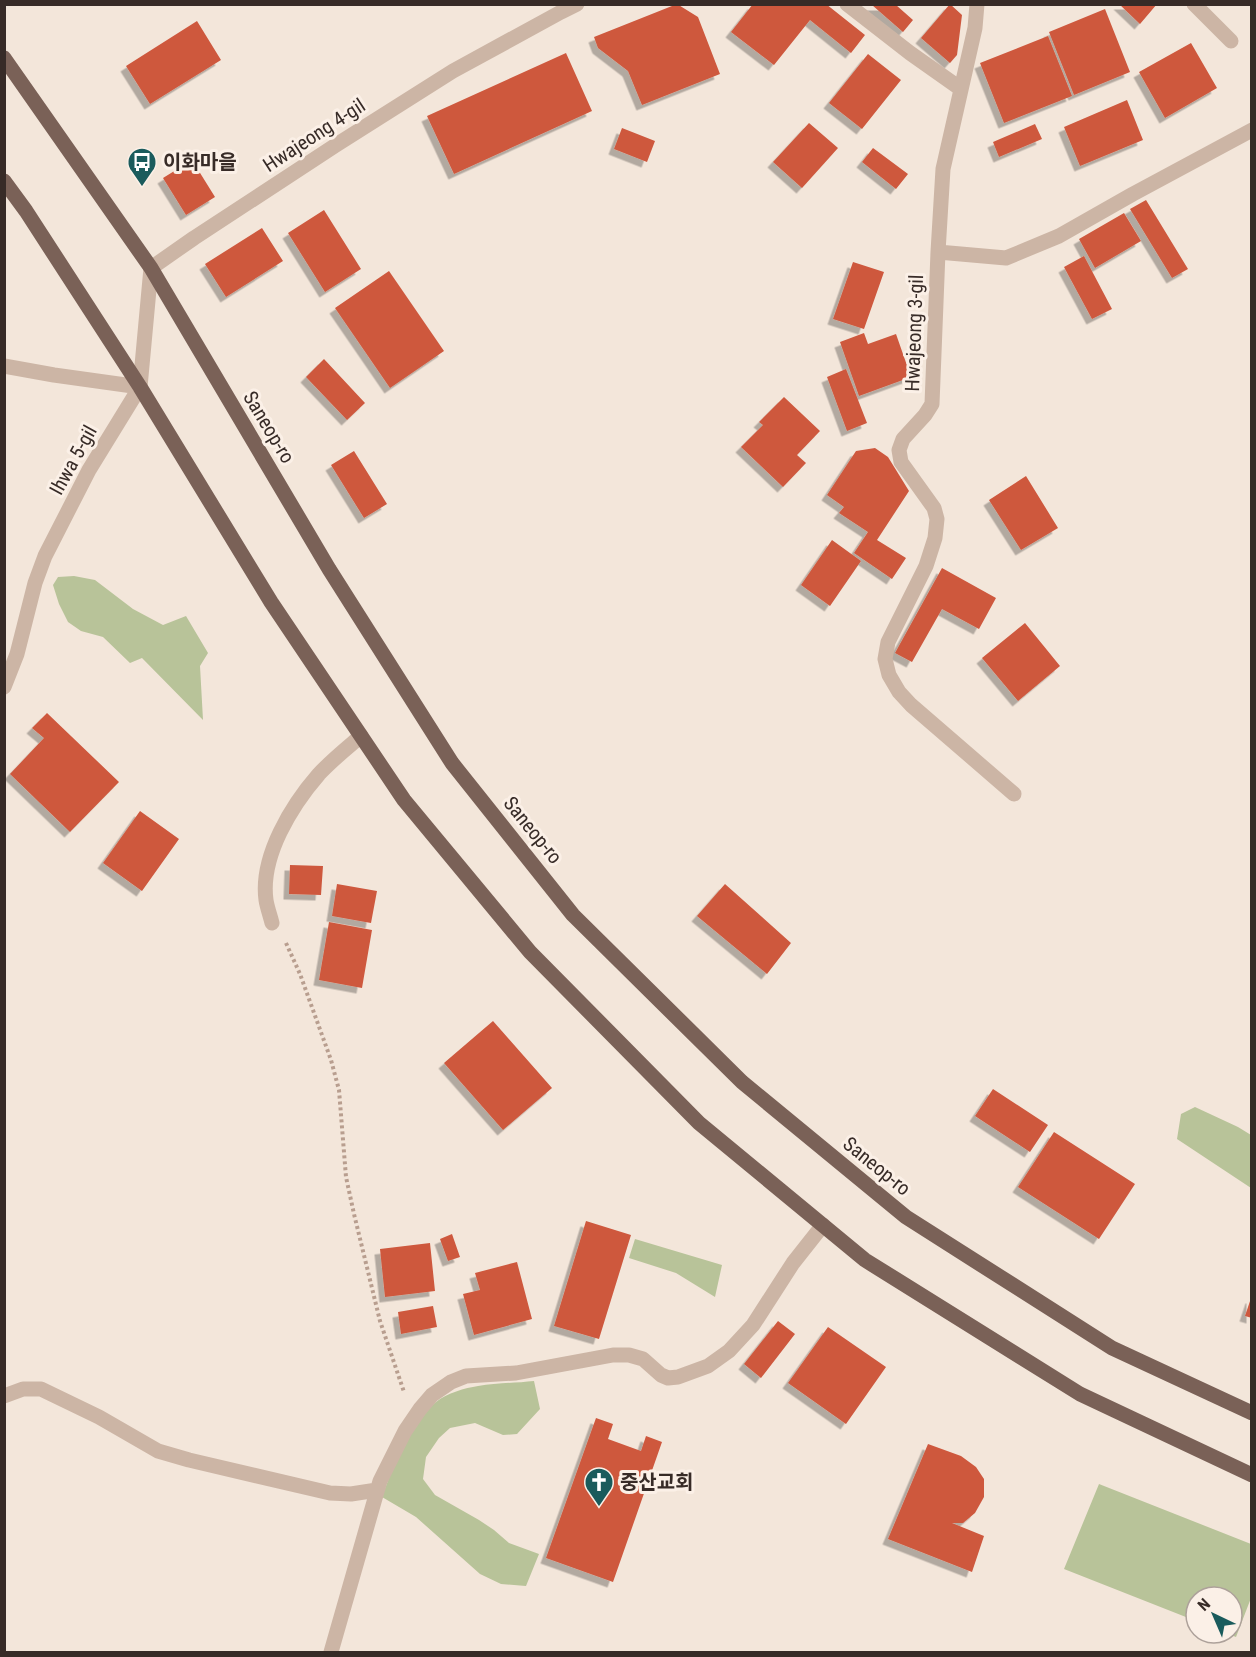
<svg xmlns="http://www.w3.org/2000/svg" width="1256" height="1657" font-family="'Roboto Condensed','Noto Sans KR',sans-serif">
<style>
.green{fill:#b8c399}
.building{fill:#ce583e;filter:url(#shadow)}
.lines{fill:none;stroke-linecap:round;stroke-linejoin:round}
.path{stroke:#b89e8f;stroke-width:4;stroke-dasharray:3 3;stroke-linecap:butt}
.minor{stroke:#ccb5a5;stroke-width:15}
.major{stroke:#7a6157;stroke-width:15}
.labels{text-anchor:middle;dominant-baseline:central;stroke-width:6;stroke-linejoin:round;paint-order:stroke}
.street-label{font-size:20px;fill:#372b27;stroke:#fbf0e7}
.poi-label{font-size:20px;font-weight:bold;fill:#372b27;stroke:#fbf0e7;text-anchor:start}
</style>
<defs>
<filter id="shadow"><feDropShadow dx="-5.5" dy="5.5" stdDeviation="0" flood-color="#0004"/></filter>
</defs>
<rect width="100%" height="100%" fill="#f3e6da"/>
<path class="green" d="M74,576L95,580L133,609L163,625L186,616L208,653L200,666L203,720L142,658L130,663L103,637L81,631L68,622L59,604L53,585L58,577Z
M1195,1107L1238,1127L1251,1135V1188L1177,1139L1181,1114Z
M635,1239L722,1265L715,1297L676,1273L629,1258Z
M534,1381L540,1409L517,1434L503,1435L475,1423L450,1428L439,1438L426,1457L423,1479L435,1495L479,1520L494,1530L509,1543L539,1554L526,1586L501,1584L480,1574L416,1517L382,1497C393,1467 410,1422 436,1402C447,1393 465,1388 478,1386C496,1383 516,1383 534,1381Z
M1099,1484L1251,1544V1598L1236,1637L1226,1633H1232V1597H1196V1621L1064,1569Z"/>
<path class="building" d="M677,4L698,17L720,74L642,105L628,71L598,48L594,37Z
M753,4H826L865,35L851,53L810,20L774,65L731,32Z
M950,4L962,15L957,55L950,63L921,38Z
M1119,4H1157L1140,24Z
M872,5H896L913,20L903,32Z
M1105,9L1130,72L1074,95L1049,32Z
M197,21L221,60L150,104L126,66Z
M1048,36L1072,96L1004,123L980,63Z
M1191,43L1217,88L1165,118L1139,72Z
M566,53L592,111L454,174L427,116Z
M868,54L901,80L862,129L829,103Z
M1127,100L1143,140L1080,166L1064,127Z
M809,123L838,148L802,188L773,162Z
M1035,124L1042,139L999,157L993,142Z
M622,128L655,141L647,162L614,149Z
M873,148L908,174L896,189L862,162Z
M192,160L215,197L186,215L163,178Z
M1146,200L1188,269L1172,278L1130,209Z
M324,210L361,269L325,292L288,233Z
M1124,213L1141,241L1095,268L1079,239Z
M262,228L283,261L226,297L205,264Z
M1084,256L1112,309L1092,319L1064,267Z
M853,262L884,272L864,329L833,319Z
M389,271L444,351L390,388L335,308Z
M864,333L868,344L896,334L911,377L859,396L840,342Z
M324,359L365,403L347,420L306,377Z
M846,369L867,423L847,431L827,377Z
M784,397L820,431L797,455L806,463L783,487L741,447L763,425L759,422Z
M875,448L888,457L909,491L877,540L906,558L892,579L854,553L868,532L839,513L844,507L827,495L856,451Z
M354,451L387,504L364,518L331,465Z
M1026,476L1058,528L1021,550L989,500Z
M832,540L861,561L830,606L801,585Z
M942,568L996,598L979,629L942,609L912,662L895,653Z
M1025,623L1060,666L1018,701L982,658Z
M47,713L119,782L70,832L10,774L44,738L32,728Z
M140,811L179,839L142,891L103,863Z
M290,865L323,866L321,895L289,894Z
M337,884L377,891L371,923L332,916Z
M725,884L791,943L767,974L697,916Z
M329,922L372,930L362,988L319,980Z
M493,1021L552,1088L503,1130L444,1063Z
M993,1089L1048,1125L1030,1152L975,1116Z
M1054,1132L1135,1184L1099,1239L1018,1187Z
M586,1221L631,1235L599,1339L554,1326Z
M452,1234L460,1257L448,1261L440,1239Z
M430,1243L435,1291L385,1297L380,1249Z
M517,1262L532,1319L474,1335L463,1294L480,1290L475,1273Z
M1251,1298H1252V1318L1245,1316Z
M433,1306L437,1327L401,1334L398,1312Z
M778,1321L795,1334L761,1378L744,1364Z
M828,1327L886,1367L846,1424L788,1383Z
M596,1418L613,1424L608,1439L641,1451L646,1436L662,1442L613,1582L546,1558Z
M928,1444L961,1456L976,1467L984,1479V1497L975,1513L963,1523H952L984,1536L972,1572L888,1539Z"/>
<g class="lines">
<path class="path" d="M286,943L300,974L331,1060L339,1090L346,1177L354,1214L380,1321L404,1392"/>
<path class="minor" d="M847,4L910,53L961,89
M977,4L975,28L943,169L938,252L932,404L925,415L903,439L899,450L901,462L934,508L937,519L935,538L926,566L888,642L885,659L889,675L899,692L911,705L1014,794
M1194,4L1231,41
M938,252L1006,258L1059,236L1133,194L1252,130
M4,366L54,375L140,387
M4,687L17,654L35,583L45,556L89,470L140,387L151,268L194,238L336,145L453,71L561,12L577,4
M272,923C270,915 267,907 266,900C260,856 292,805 319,774C332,760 347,748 361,736
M4,1396L23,1389H41L99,1417L158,1451L189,1460L330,1493L351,1494L377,1490
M331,1652L380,1481L405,1431L420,1409L432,1395L451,1382L466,1376L516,1373L613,1355H629L643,1359L661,1375L668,1378L678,1377L708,1366L729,1351L753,1325L793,1263L823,1225"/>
<path class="major" d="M4,58L151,268L329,569L452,763L573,915L742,1082L906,1217L1112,1348L1252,1413
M4,181L26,211L140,387L271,602L404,800L530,952L699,1123L865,1260L1080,1394L1252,1475"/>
</g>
<defs>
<g id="bus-pin" transform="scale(1.5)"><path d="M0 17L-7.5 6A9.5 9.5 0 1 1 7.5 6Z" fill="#1a5b5c" stroke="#fbf0e7"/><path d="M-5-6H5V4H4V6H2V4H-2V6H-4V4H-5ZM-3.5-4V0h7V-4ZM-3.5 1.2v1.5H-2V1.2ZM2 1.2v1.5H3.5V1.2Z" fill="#fff"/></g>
<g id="church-pin" transform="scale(1.5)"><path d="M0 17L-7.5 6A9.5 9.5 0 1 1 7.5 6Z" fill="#1a5b5c" stroke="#fbf0e7"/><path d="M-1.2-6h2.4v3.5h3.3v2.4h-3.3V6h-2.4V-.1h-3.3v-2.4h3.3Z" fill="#fff"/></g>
</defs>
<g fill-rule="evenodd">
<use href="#bus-pin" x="142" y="162"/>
<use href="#church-pin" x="599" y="1482"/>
</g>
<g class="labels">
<g class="street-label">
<text transform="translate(314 135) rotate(-33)">Hwajeong 4-gil</text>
<text transform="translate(914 333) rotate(-88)">Hwajeong 3-gil</text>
<text transform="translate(269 427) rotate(59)">Saneop-ro</text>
<text transform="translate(73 460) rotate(-61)">Ihwa 5-gil</text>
<text transform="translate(533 830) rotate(51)">Saneop-ro</text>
<text transform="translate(877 1166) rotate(39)">Saneop-ro</text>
</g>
<g class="poi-label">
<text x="163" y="162">이화마을</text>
<text x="620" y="1482">중산교회</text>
</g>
</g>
<rect width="1256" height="1657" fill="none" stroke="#372b27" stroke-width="12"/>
<g transform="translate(1214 1615) rotate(316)"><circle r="28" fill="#fbf0e7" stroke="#ada19a" stroke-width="1.5"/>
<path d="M0-4.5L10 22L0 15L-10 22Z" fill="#1a5b5c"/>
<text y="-9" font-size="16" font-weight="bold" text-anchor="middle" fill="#372b27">N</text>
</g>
</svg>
